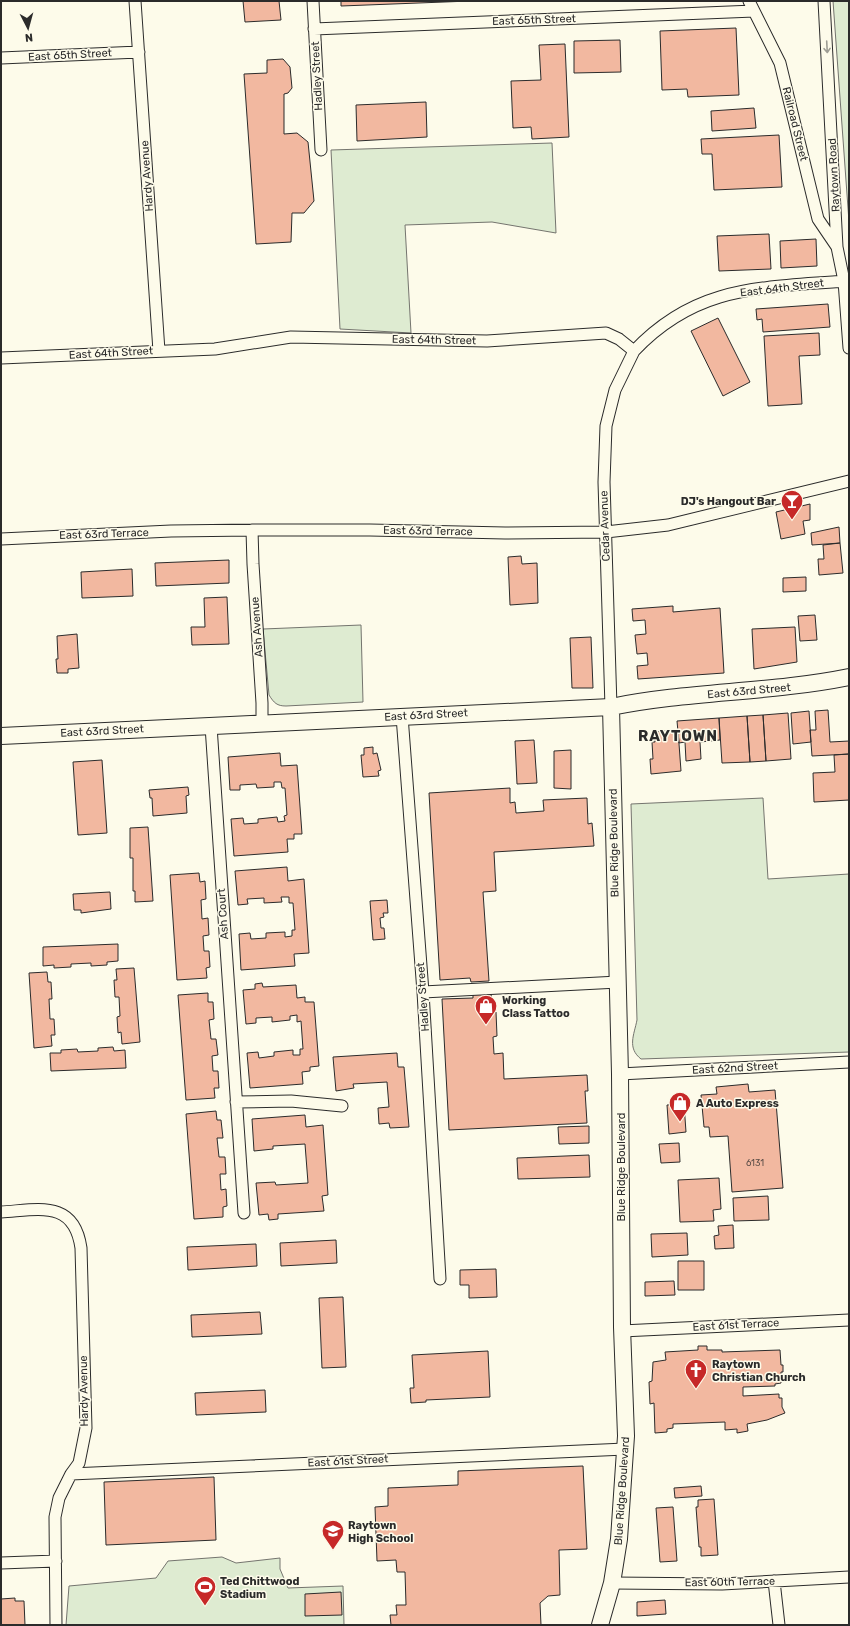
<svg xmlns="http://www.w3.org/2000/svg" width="850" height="1626" font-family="Rubik,sans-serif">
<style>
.green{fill:#deebd1;stroke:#74746e}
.building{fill:#f2b8a0;stroke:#2b2b2b}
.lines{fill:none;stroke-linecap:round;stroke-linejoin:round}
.street-casing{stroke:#2b2b2b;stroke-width:13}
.secondary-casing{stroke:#2b2b2b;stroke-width:18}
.street{stroke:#fdfbea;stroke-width:11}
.secondary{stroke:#fdfbea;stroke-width:16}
.oneway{stroke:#9e9d94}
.labels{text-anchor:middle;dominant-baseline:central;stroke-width:3;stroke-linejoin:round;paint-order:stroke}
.number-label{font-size:9px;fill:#5d4e48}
.street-label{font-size:11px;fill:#2b2b2b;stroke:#fdfbea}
.poi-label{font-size:11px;font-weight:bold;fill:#2b2b2b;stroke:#fdfbea;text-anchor:start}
.district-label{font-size:15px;font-weight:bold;letter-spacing:1px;fill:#2b2b2b;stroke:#fdfbea}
</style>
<rect width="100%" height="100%" fill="#fdfbea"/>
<path class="green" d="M833,1H849V222Z
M552,143L556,233L492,222L405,225L411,333L340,329L331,150Z
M361,625L363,702L286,706C277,706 274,703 269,695L263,629Z
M763,798L768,879L849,874V1052L641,1059C627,1048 634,1035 637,1020L631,804Z
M222,1557L236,1563L280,1558V1569L288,1588L343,1586L344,1625H66L69,1586L156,1578L168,1561Z"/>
<path class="building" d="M243,1H279L281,20L245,22Z
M341,1H470L341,6Z
M736,28L739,95L688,97L687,89L662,90L660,31Z
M620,40L621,72L574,73V41Z
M565,44L569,137L532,139L531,127L513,128L511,81L541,80L539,45Z
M283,59L290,67L292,88L288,93L284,94V134L297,133L308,142L314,201L304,213H292L291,242L256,244L244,74L267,73V60Z
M426,102L427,137L357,141L356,105Z
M754,108L756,128L712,131L711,111Z
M779,135L782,187L714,190L712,154H702L701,139Z
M769,234L771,269L719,271L717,236Z
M816,239L817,266L781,268L780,241Z
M828,304L830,327L763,332L762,319L757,320L756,309Z
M718,318L750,382L723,396L691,331Z
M819,333L820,355L799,356L802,404L768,406L764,336Z
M810,504V520L803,521L805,534L781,539L776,512Z
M839,527L840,543L812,545L811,533Z
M840,543L843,573L819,575L818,559H824L823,545Z
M521,556L522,564L537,563L538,603L510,605L508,557Z
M229,560V583L156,586L155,563Z
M132,569L133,596L82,598L81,572Z
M806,577V591L783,592V578Z
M227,597L229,644L192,645L191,627H205L204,598Z
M673,606V612L720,608L724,673L638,679L637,666L648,665L647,653L637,654L635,635L646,634L645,620L633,621L632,609Z
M815,615L817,640L800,641L798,616Z
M795,627L797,662L754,669L752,629Z
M77,634L79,668L68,669V673H57L56,659H58L57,636Z
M591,637L593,688H572L570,638Z
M828,710L830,742L849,741V754L812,756L810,730H816L815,711Z
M809,711L811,742L793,744L791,713Z
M788,713L791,759L766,761L763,715Z
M763,715L766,761L750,762L747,716Z
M747,716L750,762L722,763L719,718Z
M719,718L720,740L700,742L701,759L686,761L685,742L679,743L677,721Z
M678,730L681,771L651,774L650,759H653L652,742H655L654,732Z
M534,740L537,783L517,784L515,741Z
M373,747V754L377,753L381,770L378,771L379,776L363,777L361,755H364V748Z
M571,750V789L554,788V751Z
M280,753L281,766L297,765L302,834H294V839H287L288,852L234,856L231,819L243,818L244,824L258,823V819L277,817L278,822L285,821L284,816L287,815L285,788H282L281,782H274V787L257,788L256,784L240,785V790H230L228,757Z
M849,754V800L814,802L813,773L835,772L834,755Z
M102,760L107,833L78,835L73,762Z
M188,787L189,795L186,796L187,813L153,816L152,798H150L149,790Z
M510,788V803L515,802L516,813L544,811L543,800L587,798L588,824L592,823L594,846L494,852L496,891L483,892L489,981L471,982L470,978L440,980L429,793Z
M148,827L153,901L135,902V891H133V858H130V828Z
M287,867L288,881L304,879L309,953L294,954L295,966L241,970L239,934L250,933L251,939L266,938V933L285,932V937L292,936V930H295L293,903H289V897H281L282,902L264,903V898L247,899L248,904L238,905L235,871Z
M199,873L200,882L205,881L206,899L201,900L202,919L208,918L209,935L203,936L204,951H209L210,967L206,968L207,978L177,980L170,875Z
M110,892L111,909L81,913V910H74L73,894Z
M387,900L388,913H383L384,917L380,918L381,928H384L385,939L373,940L370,901Z
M118,944V961L107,962V965L91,966V963L71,964V967L54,968V965L43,966V947Z
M134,968L140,1042L122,1044L121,1032L118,1033L117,1017L120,1016L119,997H115L114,980H117L116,969Z
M47,972L48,982H51L52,999H49L50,1019H54L55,1035H51L52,1046L34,1048L29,973Z
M262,983L263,987L296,985L297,998L305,997V1002H314L319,1066L310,1067V1071L302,1072L303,1084L250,1088L247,1053L258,1052L259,1058L274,1056V1052L293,1050V1055H300V1049H303L301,1021L297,1022V1015L290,1016V1020L272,1022V1017L256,1018V1023L246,1024L243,990L255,989V984Z
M208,993V1002H213L214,1019L209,1020L211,1039H216L218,1055L212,1056L213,1071H218L219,1088H214L215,1098L186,1100L178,995Z
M491,993L492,1012H496L497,1036L493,1037L494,1054L503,1053L504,1079L587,1075L588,1091H585L587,1123L449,1130L442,999L473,998V994Z
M113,1047L114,1051L125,1050L126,1068L51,1071L50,1053H61V1050L77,1049L78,1052L98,1051V1048Z
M397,1053L398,1067H404L409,1127L390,1128L389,1123L379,1124L378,1108L389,1107L387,1082L353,1084L354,1088L336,1091L333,1057Z
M748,1084L749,1092L775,1090L783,1188L732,1192L728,1136L710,1137L709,1127H704L701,1095L717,1094L716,1087Z
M684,1104L686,1132L669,1134L667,1105Z
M216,1111L217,1120H221L223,1138H217L219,1157H225L226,1174H220L221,1190L226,1189L227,1206L223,1207V1217L194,1219L186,1114Z
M305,1115L306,1127L323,1125L328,1195L322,1196L324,1211L278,1214V1219L269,1220L268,1214L259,1215L256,1183L275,1182L276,1185L308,1183L305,1144L273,1146V1149L254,1151L252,1119Z
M589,1126V1143L559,1144L558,1127Z
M679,1143L680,1162L661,1163L659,1144Z
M589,1155L590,1177L518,1179L517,1158Z
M719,1178L721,1209L713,1210L714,1221L680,1222L678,1180Z
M768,1196L769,1220L734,1221L733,1198Z
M733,1225L734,1248L715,1249L714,1236L719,1235L718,1226Z
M687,1233L688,1255L652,1257L651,1234Z
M336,1240L337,1263L281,1266L280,1243Z
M256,1244L257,1266L188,1270L187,1247Z
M678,1261H704V1290H678Z
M496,1269L497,1297L469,1298V1285H460V1270Z
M674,1281L675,1295L645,1296V1282Z
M343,1297L346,1367L322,1368L319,1298Z
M260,1312L262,1334L192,1337L191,1315Z
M698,1346H707V1350H722V1352L780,1350L781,1365H783V1372H781V1383L775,1384V1386L743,1387V1396L779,1394V1398H782V1407L785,1413L767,1420L747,1424L748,1431L737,1433V1429L725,1430V1422L673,1424V1428L667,1429V1432L655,1433L654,1403L650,1404L649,1382L652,1381L653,1362L666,1360L665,1352L698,1350Z
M488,1351L490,1397L426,1400V1402L411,1403L410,1388H414L412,1355Z
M265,1390L266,1412L196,1415L195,1393Z
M583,1466L587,1549L559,1550L560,1595L548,1596L540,1603L541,1625H391L390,1615H397L396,1605H406L405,1572H397L396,1560L377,1561L375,1507L388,1506V1488L458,1485V1471Z
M214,1477L216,1540L106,1545L104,1482Z
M701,1486L702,1496L675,1498L674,1488Z
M714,1499L718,1555L701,1556V1547H699L696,1507H698V1500Z
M673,1507L677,1561L660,1562L656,1508Z
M341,1592L342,1615L305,1616V1594Z
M15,1598V1601H24L25,1625H1V1599Z
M665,1600L666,1614L637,1616V1602Z"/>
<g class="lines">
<g class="street-casing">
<path id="street" d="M135,1L159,351
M313,1L321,150
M749,1L780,63L818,219L837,247
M824,1L837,247L844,281L849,348
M314,29L754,11
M1,58L139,52
M1,358L215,349L291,337L487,341L606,333L619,339L634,351C696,285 761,288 844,281
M252,530L253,564L262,703V724
M1,539L171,531L252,530H370L505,533L606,532L668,525L849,481
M611,707L604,482L606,426L615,390L634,351
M402,716L423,992L440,1279
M211,726L244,1213
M423,992L618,982
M620,1074L849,1062
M236,1102L291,1101L342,1106
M1,1212C38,1210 74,1199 81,1248L86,1428L79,1463L71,1474L59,1498L55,1517L56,1625
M622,1331L849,1320
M71,1474L625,1449
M1,1563L56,1561
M774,1581L779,1625
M612,1583L722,1584L849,1577"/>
</g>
<g class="secondary-casing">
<path id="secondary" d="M1,736L611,707C689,691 770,693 849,677
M600,1625L612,1583L619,1539L626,1436L622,1327L620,1074L611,707"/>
</g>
<use href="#street" class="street"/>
<use href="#secondary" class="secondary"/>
</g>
<defs><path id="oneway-shaft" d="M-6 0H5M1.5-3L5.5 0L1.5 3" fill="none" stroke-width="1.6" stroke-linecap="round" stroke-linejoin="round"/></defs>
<use class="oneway" href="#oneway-shaft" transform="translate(827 47) rotate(87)"/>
<defs>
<g id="bar-pin" transform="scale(1.15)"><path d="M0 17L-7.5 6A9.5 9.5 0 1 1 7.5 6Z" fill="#c62828" stroke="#fdfbea"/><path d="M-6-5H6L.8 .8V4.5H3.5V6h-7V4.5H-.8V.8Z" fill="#fff"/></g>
<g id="shop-pin" transform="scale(1.15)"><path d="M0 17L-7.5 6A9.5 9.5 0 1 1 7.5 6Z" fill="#c62828" stroke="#fdfbea"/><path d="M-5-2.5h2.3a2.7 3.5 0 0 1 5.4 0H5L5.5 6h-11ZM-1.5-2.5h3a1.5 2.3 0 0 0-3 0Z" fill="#fff"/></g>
<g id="church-pin" transform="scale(1.15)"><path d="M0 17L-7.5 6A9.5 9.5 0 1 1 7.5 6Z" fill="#c62828" stroke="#fdfbea"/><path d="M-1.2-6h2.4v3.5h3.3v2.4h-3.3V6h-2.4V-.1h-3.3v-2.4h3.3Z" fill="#fff"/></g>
<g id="school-pin" transform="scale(1.15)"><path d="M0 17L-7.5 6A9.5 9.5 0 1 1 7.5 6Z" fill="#c62828" stroke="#fdfbea"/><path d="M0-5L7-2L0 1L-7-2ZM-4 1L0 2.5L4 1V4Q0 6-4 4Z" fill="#fff"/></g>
<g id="stadium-pin" transform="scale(1.15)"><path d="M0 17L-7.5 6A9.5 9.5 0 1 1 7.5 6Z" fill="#c62828" stroke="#fdfbea"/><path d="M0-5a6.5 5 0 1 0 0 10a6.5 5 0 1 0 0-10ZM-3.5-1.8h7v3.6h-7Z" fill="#fff"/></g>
</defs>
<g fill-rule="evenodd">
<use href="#bar-pin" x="792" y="501"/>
<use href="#shop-pin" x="486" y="1006"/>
<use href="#shop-pin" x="680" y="1103"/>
<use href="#church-pin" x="696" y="1370"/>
<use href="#school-pin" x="333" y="1531"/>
<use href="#stadium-pin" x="205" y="1587"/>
</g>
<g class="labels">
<g class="number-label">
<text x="755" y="1163">6131</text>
</g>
<g class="street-label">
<text transform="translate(534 20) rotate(-2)">East 65th Street</text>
<text transform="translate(70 55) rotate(-3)">East 65th Street</text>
<text transform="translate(317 76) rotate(-93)">Hadley Street</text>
<text transform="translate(795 124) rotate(76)">Railroad Street</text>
<text transform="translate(834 175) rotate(-93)">Raytown Road</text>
<text transform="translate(147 176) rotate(-94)">Hardy Avenue</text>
<text transform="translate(782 288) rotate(-7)">East 64th Street</text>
<text transform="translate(434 340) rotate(1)">East 64th Street</text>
<text transform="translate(111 353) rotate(-3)">East 64th Street</text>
<text transform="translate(605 526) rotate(-92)">Cedar Avenue</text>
<text transform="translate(428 531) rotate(1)">East 63rd Terrace</text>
<text transform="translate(104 534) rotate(-2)">East 63rd Terrace</text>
<text transform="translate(257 627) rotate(-94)">Ash Avenue</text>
<text transform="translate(749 691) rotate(-5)">East 63rd Street</text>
<text transform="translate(426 715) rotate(-3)">East 63rd Street</text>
<text transform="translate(102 731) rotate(-3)">East 63rd Street</text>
<text transform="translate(614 843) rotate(-91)">Blue Ridge Boulevard</text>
<text transform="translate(223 914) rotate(-94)">Ash Court</text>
<text transform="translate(423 997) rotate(-94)">Hadley Street</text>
<text transform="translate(735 1068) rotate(-3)">East 62nd Street</text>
<text transform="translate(621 1167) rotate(-90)">Blue Ridge Boulevard</text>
<text transform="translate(736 1325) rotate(-3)">East 61st Terrace</text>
<text transform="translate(84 1391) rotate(-91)">Hardy Avenue</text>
<text transform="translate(348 1461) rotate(-3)">East 61st Street</text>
<text transform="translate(622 1491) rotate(-86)">Blue Ridge Boulevard</text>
<text transform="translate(730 1582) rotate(-1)">East 60th Terrace</text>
</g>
<g class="poi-label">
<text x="776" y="501" text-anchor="end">DJ's Hangout Bar</text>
<text x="502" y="1000">Working<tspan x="502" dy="13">Class Tattoo</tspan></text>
<text x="696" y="1103">A Auto Express</text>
<text x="712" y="1364">Raytown<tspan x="712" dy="13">Christian Church</tspan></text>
<text x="348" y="1525">Raytown<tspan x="348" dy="13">High School</tspan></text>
<text x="220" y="1581">Ted Chittwood<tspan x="220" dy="13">Stadium</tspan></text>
</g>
<g class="district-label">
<text x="678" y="736">RAYTOWN</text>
</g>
</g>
<rect width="850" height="1626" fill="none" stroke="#2b2b2b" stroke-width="4"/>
<g transform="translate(28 28) rotate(174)" stroke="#fdfbea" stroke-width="3" paint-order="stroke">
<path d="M0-3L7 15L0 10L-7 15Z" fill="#2b2b2b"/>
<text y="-6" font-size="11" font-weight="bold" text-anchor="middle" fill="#2b2b2b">N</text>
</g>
</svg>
